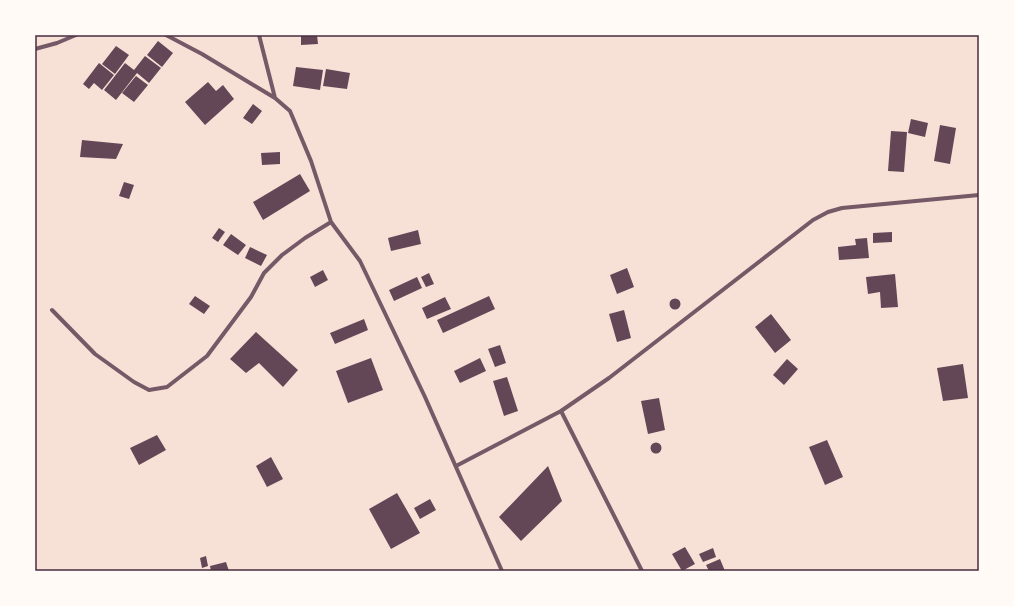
<svg xmlns="http://www.w3.org/2000/svg" width="1014" height="606" font-family="Quicksand,sans-serif">
<style>
.building{fill:#644757}
.lines{fill:none;stroke-linecap:round;stroke-linejoin:round}
.minor{stroke:#755966;stroke-width:4}
.neatline{fill:none;stroke:#4a2c40;stroke-width:1.5}
</style>
<rect width="100%" height="100%" fill="#f7e1d7"/>
<path class="building" d="M317,35L318,44L301,45V36Z
M158,41L173,53L162,67L147,55Z
M116,46L129,55L115,74L102,64Z
M145,56L161,68L149,83L137,73L116,100L104,90L125,63L134,70Z
M99,63L114,75L102,90L94,83L89,89L83,84Z
M296,67L323,70L320,90L293,86Z
M326,69L350,73L347,89L323,86Z
M136,76L148,85L134,102L122,93Z
M208,82L216,91L223,85L234,99L205,125L185,102Z
M253,104L262,111L252,124L243,118Z
M911,119L928,123L925,137L908,133Z
M940,125L956,128L950,164L934,161Z
M891,131L907,132L904,172L888,171Z
M82,140L123,144L116,159L80,157Z
M280,152V164L262,165L261,153Z
M300,174L310,191L263,220L253,202Z
M124,182L134,185L129,199L119,196Z
M219,228L225,232L218,242L212,238Z
M418,230L421,244L391,251L388,238Z
M892,232V242L873,243V233Z
M231,234L246,245L238,255L223,245Z
M867,238L869,258L839,260L838,247L856,245L855,239Z
M250,247L267,255L261,266L245,258Z
M627,268L634,287L617,294L610,275Z
M323,270L328,280L315,287L310,277Z
M429,273L434,284L426,287L421,277Z
M895,274L898,307L881,308L880,292L868,294L866,277Z
M417,277L422,288L394,301L389,290Z
M195,296L210,306L204,314L189,304Z
M489,296L495,309L443,333L437,320Z
M445,297L451,309L427,319L422,308Z
M669.5 304a5.5 5.5 0 1 1 11 0a5.5 5.5 0 1 1-11 0Z
M624,310L631,338L617,342L609,314Z
M771,314L791,340L775,353L755,327Z
M364,319L368,330L335,344L330,333Z
M256,332L298,370L283,387L259,363L246,373L230,359Z
M500,345L506,363L495,367L488,349Z
M371,358L383,390L348,403L336,371Z
M480,358L486,371L460,383L454,371Z
M787,359L798,369L784,385L773,375Z
M963,364L968,398L943,401L937,368Z
M507,377L518,411L504,416L493,381Z
M659,398L665,430L648,434L641,401Z
M157,435L166,450L139,465L130,448Z
M827,440L843,477L825,485L809,447Z
M650.5 448a5.5 5.5 0 1 1 11 0a5.5 5.5 0 1 1-11 0Z
M271,457L283,479L267,487L256,466Z
M548,466L562,501L521,541L499,517Z
M397,493L420,533L391,549L369,509Z
M430,499L436,510L420,519L414,508Z
M685,547L695,564L682,571L672,554Z
M713,548L716,557L703,562L699,554Z
M206,556L208,566L202,568L200,558Z
M720,559L725,571H709L706,565Z
M226,562L229,571H211L210,566Z"/>
<g class="lines">
<path class="minor" d="M166,35L202,54L275,98
M259,35L275,98L290,111L311,161L331,222L360,261L425,397L502,571
M35,49L57,43L76,35
M52,310L95,354L134,382L149,390L167,387L207,356L251,297L264,273L282,255L305,238L331,222
M561,411L642,571
M456,466L561,411L609,378L813,220L828,212L842,208L979,195"/>
</g>
<rect width="1014" height="606" fill="none" stroke="#fffaf5" stroke-width="72"/>
<rect x="36" y="36" width="942" height="534" class="neatline"/>
</svg>
